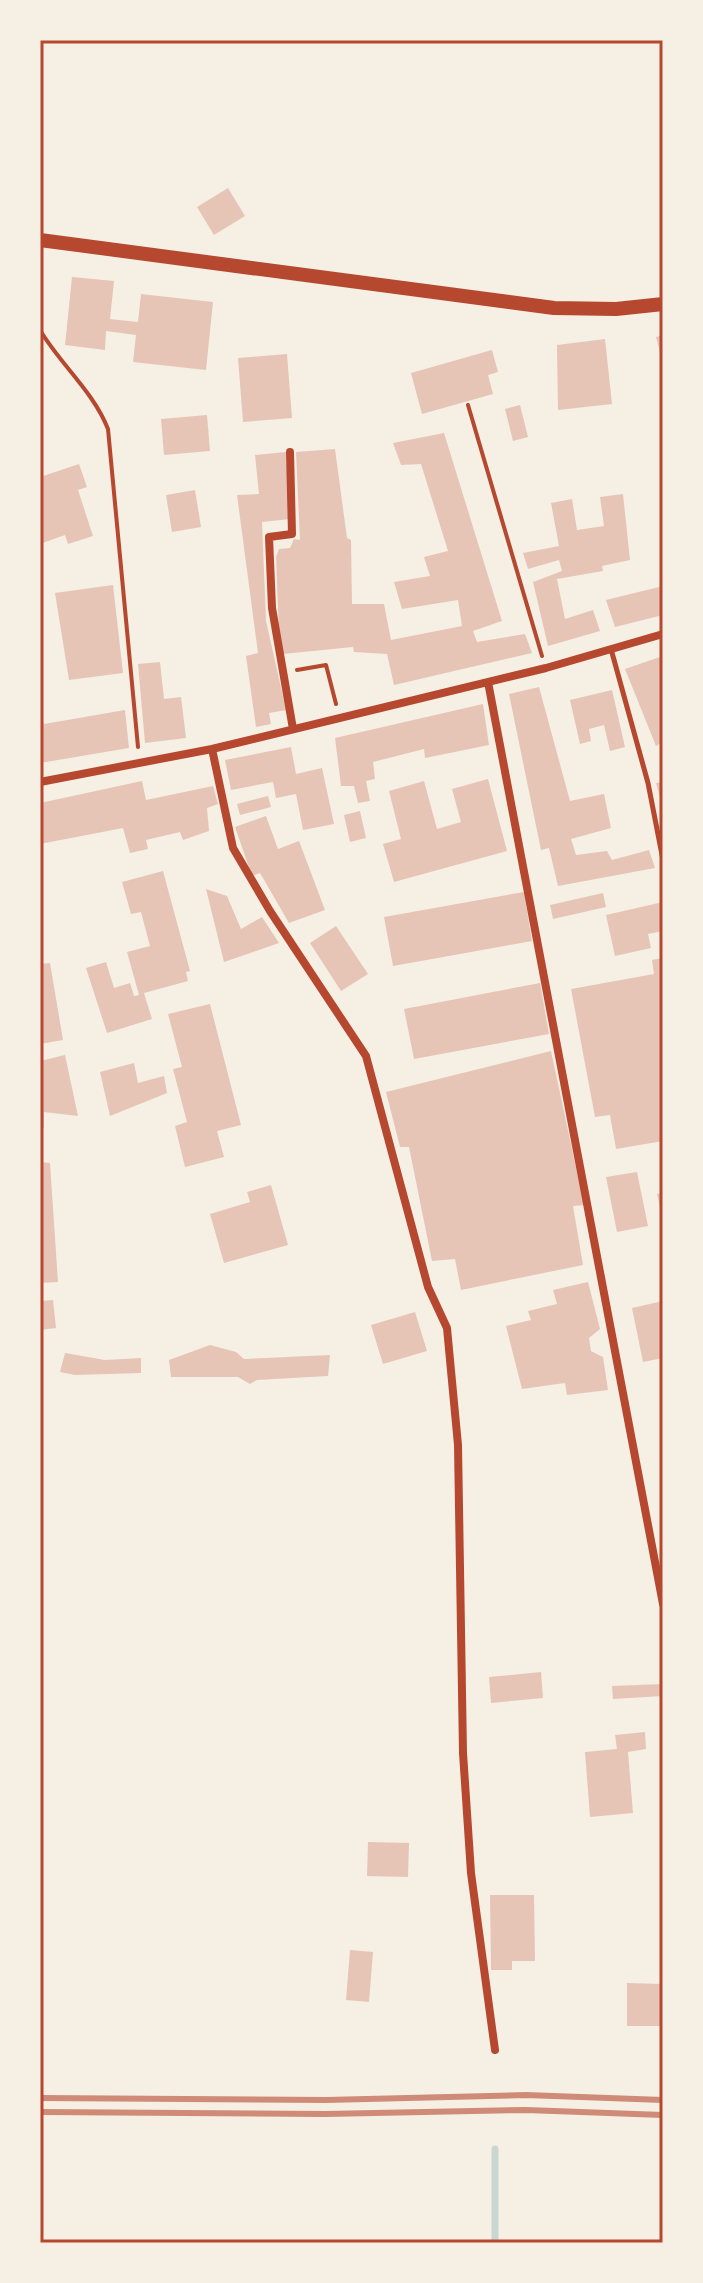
<svg xmlns="http://www.w3.org/2000/svg" width="703" height="2283" font-family="'Fira Sans Condensed',sans-serif">
<style>
.lines{fill:none;stroke-linecap:round;stroke-linejoin:round}
.stream{stroke:#c9d6d2;stroke-width:7}
.building{fill:#e6c5b7}
.path{stroke:#b5482f;stroke-width:4}
.service{stroke:#b5482f;stroke-width:5}
.minor{stroke:#b5482f;stroke-width:8}
.primary{stroke:#b5482f;stroke-width:14}
.rail{stroke:#cf8b77;stroke-width:6}
.neatline{fill:none;stroke:#b5482f;stroke-width:3}
</style>
<rect width="100%" height="100%" fill="#f6efe4"/>
<g class="lines">
<path class="stream" d="M495,2243V2149"/>
</g>
<path class="building" d="M228,188L245,216L214,235L197,207Z
M72,277L114,281L110,319L138,322L141,294L213,302L206,370L133,362L136,335L106,331L105,350L65,345Z
M663,335V351L660,352L656,337Z
M605,339L612,404L558,410L557,345Z
M492,350L498,372L488,375L493,394L422,414L411,373Z
M287,354L292,418L243,422L238,358Z
M520,405L528,437L513,441L505,409Z
M207,415L210,451L164,455L161,419Z
M444,433L502,621L473,631L477,642L525,634L532,653L394,685L387,654L354,652L353,647L283,654L279,634L276,557L279,549L290,548L294,539L300,540L296,452L335,449L347,538L351,540L352,604H384L391,640L462,626L458,600L402,609L394,582L430,576L424,557L448,551L421,464L401,465L393,443Z
M286,452L290,519L262,522L266,621L286,710L269,713L271,724L256,727L246,656L258,653L237,495L259,494L255,455Z
M79,464L87,487L78,490L93,536L68,544L65,535L40,544V477Z
M195,490L201,527L172,532L166,495Z
M623,494L630,560L602,566L603,571L557,579L565,619L593,610L600,631L548,646L533,582L562,571L559,560L528,569L523,553L559,546L551,503L572,499L577,530L604,526L600,497Z
M113,585L123,673L69,680L55,593Z
M663,586V615L615,627L606,600Z
M663,656V742L656,746L625,669Z
M160,662L164,699L181,697L186,738L145,743L138,664Z
M539,687L570,801L604,794L611,828L571,839L576,855L607,851L612,860L649,850L655,868L558,886L549,848L541,850L509,694Z
M612,690L625,747L610,751L604,725L589,729L591,741L580,744L570,700Z
M483,704L489,745L425,758L424,749L373,762L375,779L366,781L370,801L358,803L354,786H341L335,738Z
M125,710L129,748L40,763V712L44,724Z
M291,747L296,774L322,768L334,824L303,830L296,794L276,798L273,782L231,790L225,760Z
M488,779L507,851L394,882L383,844L401,839L389,791L424,781L437,829L461,822L452,789Z
M142,781L146,800L213,786L218,804L207,808L209,831L183,840L180,832L146,840L148,849L130,853L123,828L40,844V803Z
M663,782V804L662,805L656,783Z
M268,796L271,807L240,815L237,804Z
M360,811L366,838L350,842L344,815Z
M266,816L278,849L299,841L325,910L289,923L260,873L252,876L235,827Z
M163,871L190,971L186,972L188,981L144,993L152,1019L107,1033L86,968L106,962L114,988L130,983L134,996L139,995L127,952L150,946L141,912L131,914L122,882Z
M206,889L227,896L241,929L262,917L279,943L224,962Z
M524,892L532,941L393,966L384,917Z
M603,893L606,907L553,919L550,905Z
M663,902V931L648,934L651,948L615,956L606,915Z
M336,926L368,974L341,991L310,943Z
M663,958V1141L616,1149L610,1115L595,1117L571,989L654,974L652,960Z
M50,963L63,1040L40,1044V964Z
M540,983L549,1034L414,1059L404,1009Z
M210,1004L241,1125L217,1131L224,1157L185,1167L175,1126L187,1122L173,1069L182,1067L168,1014Z
M551,1051L584,1205L573,1206L583,1265L461,1290L455,1259L432,1261L409,1147H400L386,1092Z
M65,1055L78,1116L44,1112V1128L40,1127V1061Z
M134,1063L138,1083L164,1076L167,1093L110,1116L100,1072Z
M40,1162L50,1163L58,1282L40,1283Z
M637,1172L648,1226L617,1232L606,1177Z
M271,1185L288,1245L224,1263L210,1214L250,1202L247,1192Z
M663,1193V1216H662L657,1194Z
M588,1282L600,1329L589,1338L591,1351L603,1357L608,1390L567,1395L565,1383L522,1389L506,1326L531,1320L528,1311L557,1304L553,1290Z
M53,1300L56,1328L40,1330V1301Z
M663,1301V1358L643,1362L632,1308Z
M415,1312L427,1351L383,1364L371,1325Z
M210,1345L236,1352L244,1359L330,1355L328,1376L257,1380L250,1384L238,1377H171L169,1360Z
M65,1353L105,1360L141,1358V1373L75,1375L60,1372Z
M541,1672L543,1698L491,1703L489,1677Z
M663,1684V1696L613,1699L612,1686Z
M645,1732L646,1749L628,1752L633,1813L590,1817L585,1752L617,1749L615,1735Z
M368,1842L409,1843L408,1877L367,1876Z
M490,1895H534L535,1961H512V1970H491Z
M350,1950L373,1952L369,2002L346,2000Z
M627,1983L663,1984V2026H627Z"/>
<g class="lines">
<path class="path" d="M40,330C60,364 93,391 108,429L138,747
M468,405L542,656
M297,670L326,665L336,704"/>
<path class="service" d="M611,649L648,783L663,860"/>
<path class="minor" d="M290,452L292,534L269,537L272,608L293,729
M488,682L663,1604
M212,749L233,848L270,911L366,1056L428,1287L447,1328L458,1445L463,1753L471,1873L495,2050
M40,782L212,749L546,668L663,634"/>
<path class="primary" d="M40,240L554,308L616,309L663,304"/>
<path class="rail" d="M40,2098L326,2100L526,2095L663,2100
M40,2112L325,2114L526,2110L663,2115"/>
</g>
<rect width="703" height="2283" fill="none" stroke="#f6efe4" stroke-width="84"/>
<rect x="42" y="42" width="619" height="2199" class="neatline"/>
</svg>
